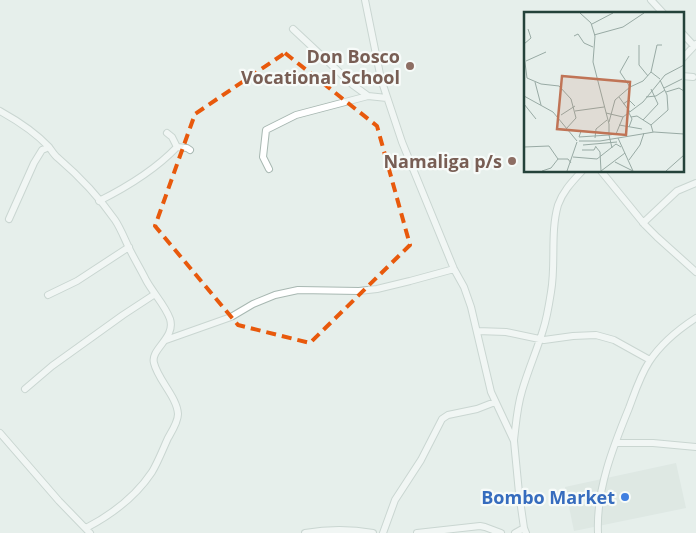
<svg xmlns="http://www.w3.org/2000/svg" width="696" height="533" font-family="'Open Sans',sans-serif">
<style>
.built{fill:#d4dfda}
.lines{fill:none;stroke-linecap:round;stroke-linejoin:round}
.minor-casing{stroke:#a8b8b2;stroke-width:8}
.minor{stroke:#fff;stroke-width:6}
.marked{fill:none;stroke:#e8590c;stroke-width:4;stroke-dasharray:10 6;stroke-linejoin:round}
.education-dot{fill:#8d6e63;stroke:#f7fbf9;stroke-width:2}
.shop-dot{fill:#3f7fe0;stroke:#f7fbf9;stroke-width:2}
.labels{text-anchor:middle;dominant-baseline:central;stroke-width:4.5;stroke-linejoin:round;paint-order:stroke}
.education-label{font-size:18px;font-weight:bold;fill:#785e54;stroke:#f7fbf9;text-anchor:end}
.shop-label{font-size:18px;font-weight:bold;fill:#366cbe;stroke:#f7fbf9;text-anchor:end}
.inset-road{fill:none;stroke:#98aaa4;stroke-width:1}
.view{fill:#c07456;fill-opacity:0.15;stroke:#c07456;stroke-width:2.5}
.inset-edge{fill:none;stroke:#24423a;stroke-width:2.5}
</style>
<rect width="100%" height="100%" fill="#e6efeb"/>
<path class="built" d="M676,463L686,508L574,531L565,487Z"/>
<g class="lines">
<g class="minor-casing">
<path id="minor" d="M365,0L381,79L402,142L454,269L464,287L471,307L491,392L514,441L519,493L524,528L526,533
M651,0L664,14
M293,29L353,85L368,96L387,98
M682,33L694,46
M682,59L696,44
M682,76L693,77
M0,111C18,121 35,132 49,147C52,151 54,155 58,158C79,176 99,197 115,220C121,229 125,240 130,250C135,260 141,270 146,280C153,293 165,305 170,319C176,338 150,349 154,363C158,380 177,397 178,414C178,422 172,431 168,438C163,449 158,462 152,472C136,496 111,515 86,528
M177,147L187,148L190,150
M269,169L263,157L266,130L296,115L368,96
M601,171L645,225L657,237L696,272
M99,201C127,187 155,170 177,147L172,137L167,133
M9,219L34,163L42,150L49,147
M643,223L677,191L696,183
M48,295L77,281L129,247
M477,331L506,332L544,340L573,336L596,335L614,340L650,360
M166,340L231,317L253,304L275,295L298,290L359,291L377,289L410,281L454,269
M25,389L52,366L123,315L155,294
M0,433L59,501L90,533
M514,440C516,424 517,407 522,391C528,370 537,350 543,330C547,318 549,305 551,292C556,264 550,233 558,205C563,191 572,182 582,171
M616,443H653L696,447
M305,533C328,529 351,529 373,533
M383,533L395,500L421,460L442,419L448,415L477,409L495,402
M417,533L480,526L485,527L501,533
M515,533L524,528
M598,533C596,490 613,447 629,408C635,392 640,376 649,362C660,345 679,329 696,318"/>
</g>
<use href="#minor" class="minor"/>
</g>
<path d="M0 0H696V533H0ZM285,53L377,126L410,245L310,343L238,325L155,226L195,114Z" fill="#e6efeb" fill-opacity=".55" fill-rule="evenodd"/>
<path class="marked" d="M285,53L377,126L410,245L310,343L238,325L155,226L195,114Z"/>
<g class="education-dot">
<circle cx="410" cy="66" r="5"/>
<circle cx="512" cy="161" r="5"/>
</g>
<circle class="shop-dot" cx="625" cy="497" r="5"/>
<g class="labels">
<g class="education-label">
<text x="400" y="56">Don Bosco<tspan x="400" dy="21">Vocational School</tspan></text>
<text x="502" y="161">Namaliga p/s</text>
</g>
<g class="shop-label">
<text x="615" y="497">Bombo Market</text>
</g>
</g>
<g transform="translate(524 12)">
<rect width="160" height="160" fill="#e6efeb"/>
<path class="inset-road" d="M56,1L67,11L71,24L69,50L85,112V123L55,125L57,119L85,121M68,12L89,1M70,23L99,15L120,1M50,24L54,22L60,31L69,35M0,32L7,26L4,17M115,33V53L124,64M0,43L3,66L17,72L35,74L47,87L52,106L42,117M105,44L96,60L106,75M2,49L22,40M127,60L133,33H138M11,70L17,93M140,76L158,67M142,80L155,76L160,79M0,84L29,100L53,129M95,85L106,100M122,85L132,84L141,78M0,92L12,107M99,92L105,88L111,94M51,99L80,95M82,101L99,105M105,101L108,107L105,115M37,103L51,94M107,105L113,104L127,113L129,120M119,108L134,92L127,77M85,110L91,88L106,75L119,69L127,60L136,67M95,113L118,117M127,113L144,98L143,83L136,68M71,126L72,117L83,108M94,126L109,159M55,129H76L130,120L160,122M59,133L93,130M0,135L25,134L34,147H44L47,151M72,135L76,140L77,159M88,136L85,123L92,122L99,105L119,90L141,63L160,53M58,138H70L72,134M49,145L73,147L92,132L97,135M105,148L116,133L120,121M91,150L109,159M18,159L27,156L34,147M43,159L53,130M77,159L101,141M142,159L160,143"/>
<path class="view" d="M38,64L106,70L102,123L33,117Z"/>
<rect width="160" height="160" class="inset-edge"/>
</g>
</svg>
